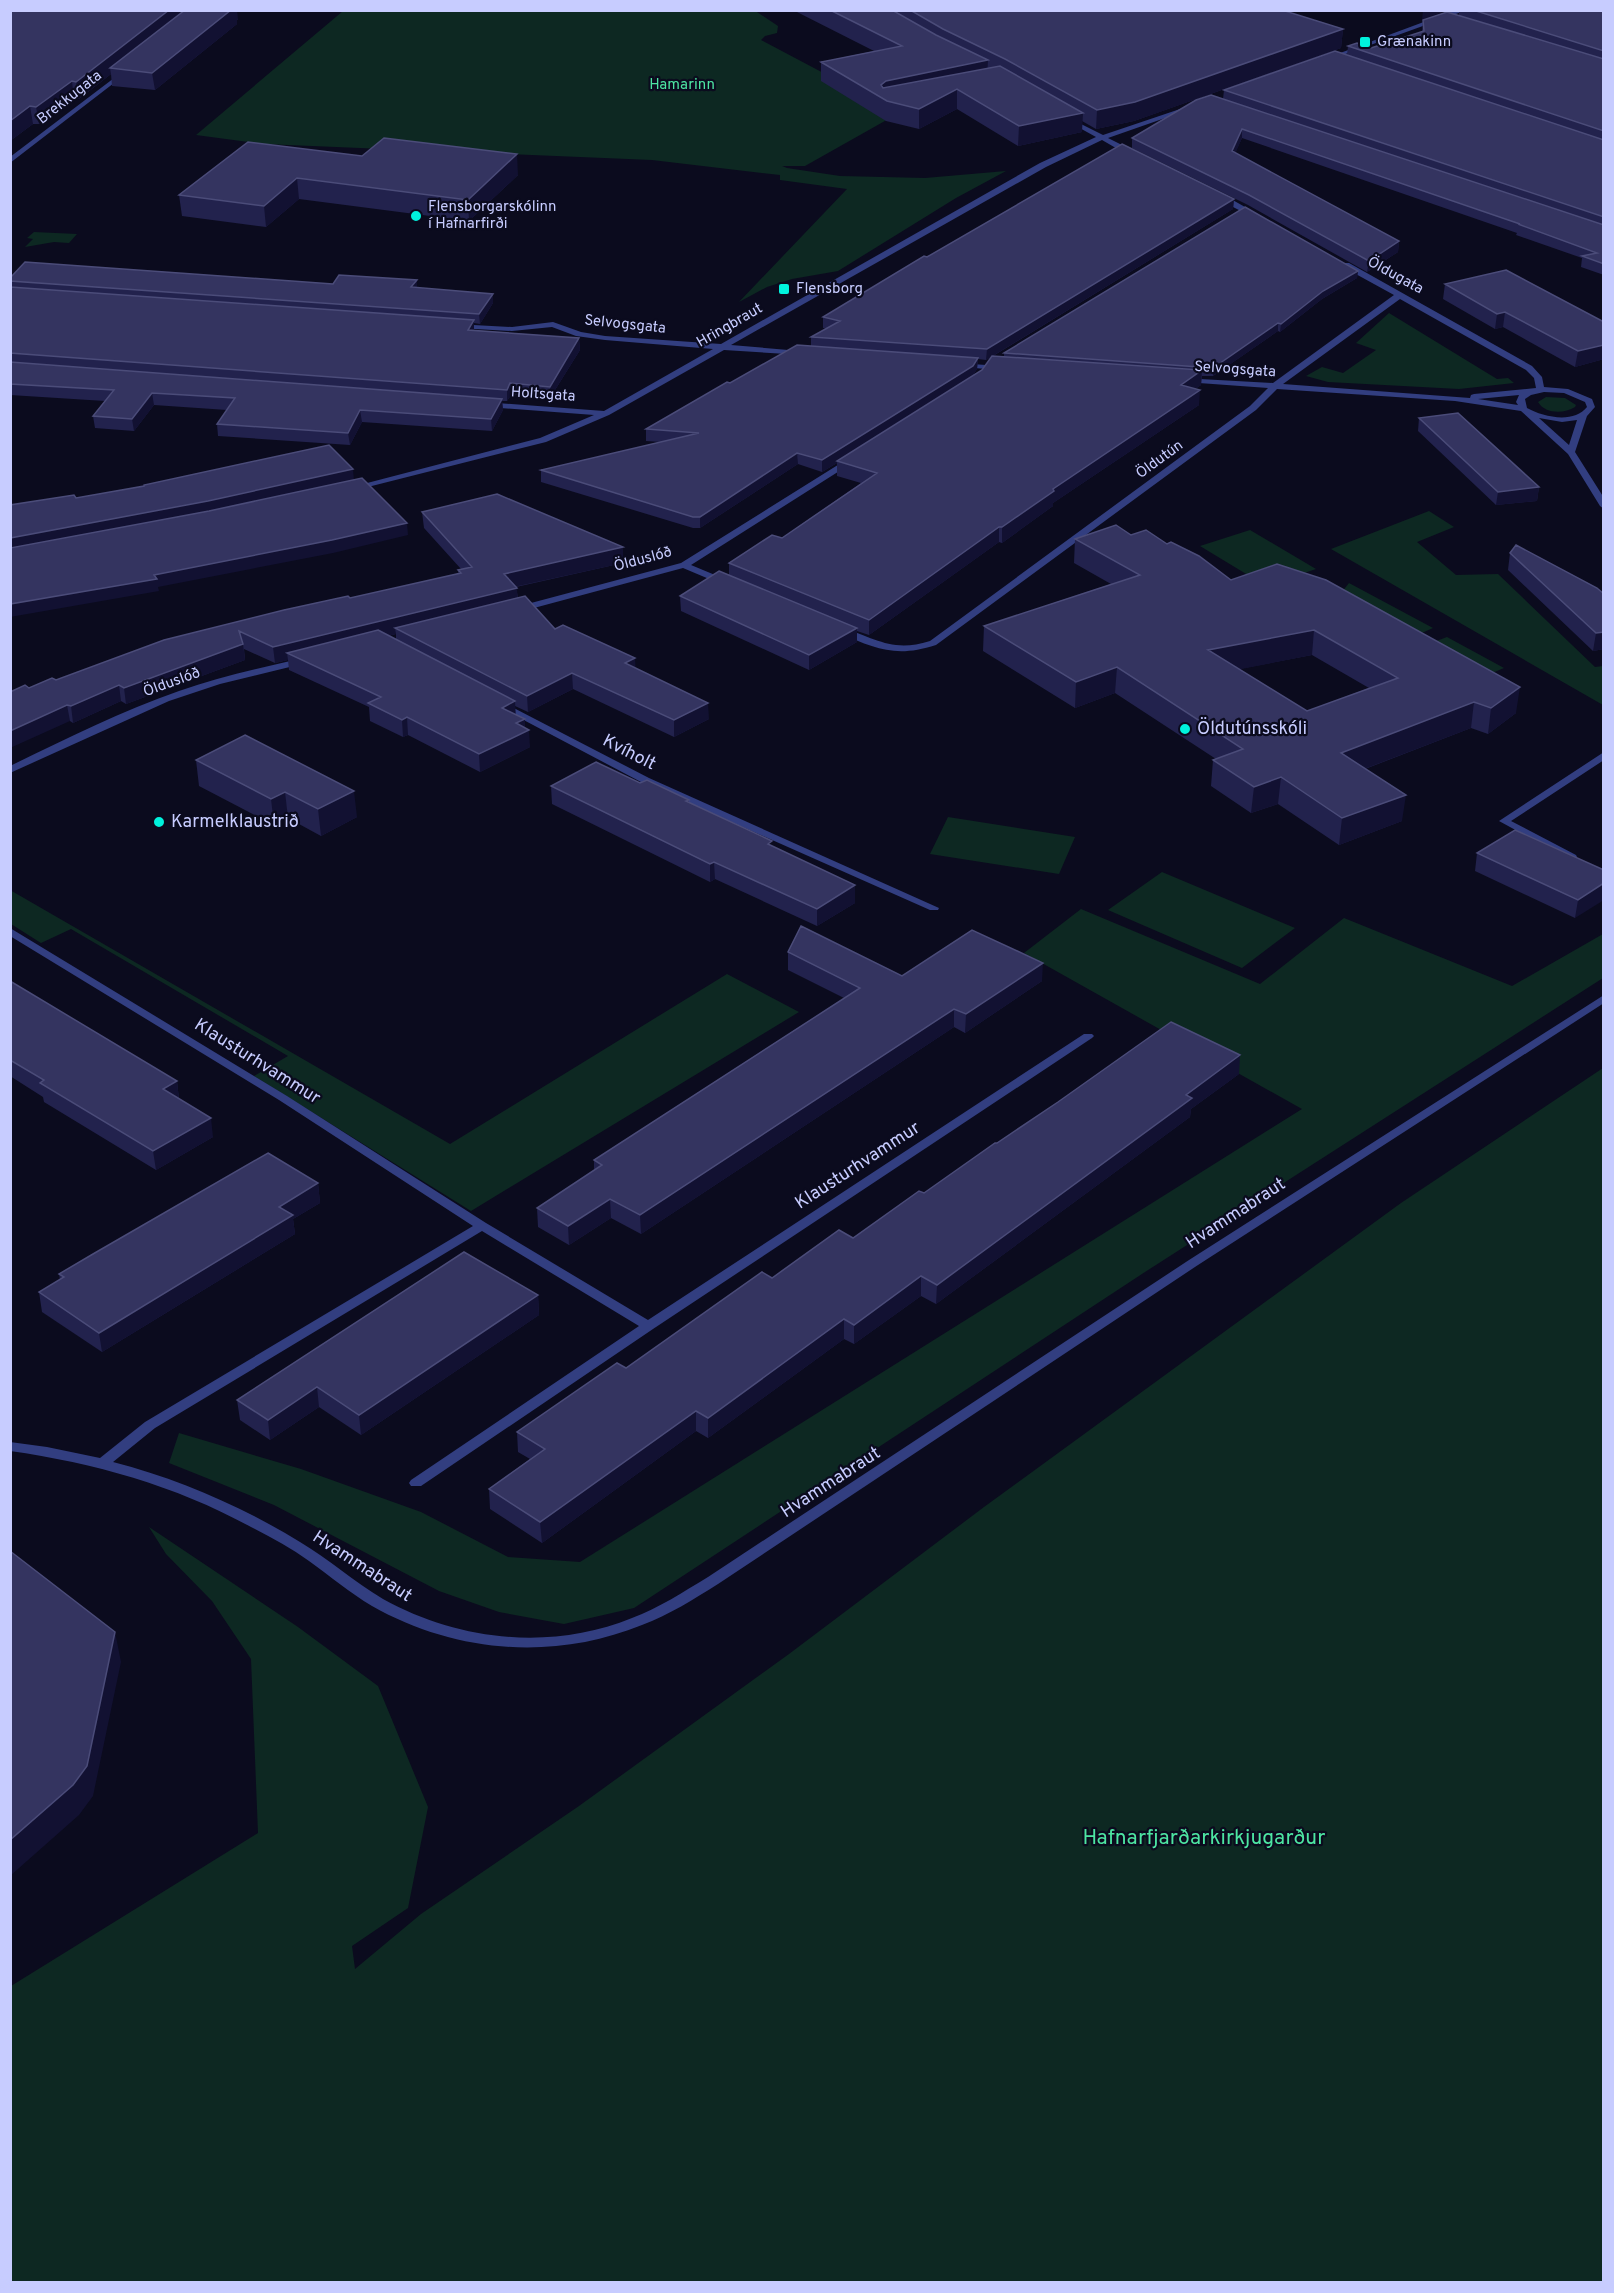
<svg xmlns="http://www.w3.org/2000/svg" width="1614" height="2293" font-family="Overpass,sans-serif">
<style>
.green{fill:#0d2822}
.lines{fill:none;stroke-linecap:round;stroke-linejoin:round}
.street{fill:#323e80;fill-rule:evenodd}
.wall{fill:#22224d;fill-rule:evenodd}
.shaded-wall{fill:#121132}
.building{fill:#343460;stroke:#4b4c79;stroke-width:1.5;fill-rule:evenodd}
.poi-dot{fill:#00f2dd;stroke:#0b0b1e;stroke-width:2}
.labels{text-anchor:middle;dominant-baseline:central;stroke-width:4.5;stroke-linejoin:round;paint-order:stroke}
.far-poi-label{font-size:15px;fill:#c7ccff;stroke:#0b0b1e;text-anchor:start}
.far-park-label{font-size:15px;fill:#4de5a2;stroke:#0b0b1e}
.far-street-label{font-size:15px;fill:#c7ccff;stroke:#0b0b1e}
.poi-label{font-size:18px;fill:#c7ccff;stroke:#0b0b1e;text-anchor:start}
.street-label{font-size:18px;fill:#c7ccff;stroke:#0b0b1e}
.near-park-label{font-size:21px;fill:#4de5a2;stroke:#0b0b1e}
</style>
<rect width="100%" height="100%" fill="#0b0b1e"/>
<path class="green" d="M754,10L778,26L777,33L765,36L761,40L899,113L805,166H782L787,168L840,176L925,178L1006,171L956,198L838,271L792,279L767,287L739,302L847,189L780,180V175L652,160L264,144L196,135L343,11Z
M34,232L77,234L69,243L54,242L25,247L33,239L27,238Z
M1389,313L1497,379L1508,378L1514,383L1459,389L1328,382L1306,376L1322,367L1343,373L1376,350L1356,343Z
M1546,397L1565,398L1576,405L1575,407C1564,414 1545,414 1538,402Z
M1429,511L1454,527L1417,542L1456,575L1498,574L1595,667L1603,666V705L1331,549Z
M1250,530L1316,569L1266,586L1200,546Z
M1349,583L1433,628L1397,644L1330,607Z
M1447,637L1504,668L1473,681L1415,649Z
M948,817L1075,837L1059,874L930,854Z
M1162,872L1295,928L1242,968L1108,910Z
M10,890L450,1144L727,974L799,1012L471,1211L254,1076L288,1056L71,929L41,943L11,924Z
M1081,909L1260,984L1344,918L1512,986L1603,934V978L1145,1272L634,1608L564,1624L499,1612L439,1591L274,1505L169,1463L179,1433L301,1469L421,1512L508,1557L580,1562L1302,1109L1024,953Z
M1603,1068V2282H11V1986L258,1833L251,1659L212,1601L166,1554L149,1527L298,1627L378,1686L428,1807L408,1908L352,1946L355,1969L421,1914L579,1806L789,1654L984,1507L1401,1203Z"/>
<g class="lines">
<path class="street" d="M1456,10H1467L1329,60L1324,59Z
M122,72L127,73L10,163V157Z
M1186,107L1188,108V110L1108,138L1134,151V155H1128L1102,140L1046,167L731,345L800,351L804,353L803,355L724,350L609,415L546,442L352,491L348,488L540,438L594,415L487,407L484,406V402L604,411L713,349L605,340L576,336L552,327L512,331L458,328H455V324L512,327L553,322L581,332L605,336L721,344L1040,163L1096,137L1067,121V119H1071L1103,135Z
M1216,194H1222L1261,216L1254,218L1216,198Z
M1343,263H1349L1532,366L1542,377L1544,387L1568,389L1592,399L1595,407L1587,416L1575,452L1604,498V509L1600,506L1568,454L1521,411L1455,401L1277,389L1256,410L936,645C896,658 876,649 839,633V629L842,628C876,638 892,653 930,641L1250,406L1268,388L1185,382L1181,380L1182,378L1273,383L1394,295L1343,267ZM1400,299L1526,370L1534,378L1536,388L1474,394L1471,395L1470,398L1283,384ZM1544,392L1564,393L1585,402L1587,407C1574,424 1543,417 1527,408L1525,399L1531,395ZM1519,395L1516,402L1518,405L1478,399ZM1539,418L1562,422L1577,420L1569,445Z
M958,363L1000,366L1004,368L1000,370L961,367H958Z
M849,458L853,461L852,463L691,565L727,580V584H721L683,568L519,612L514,609L516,607L681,563Z
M303,658L306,659V663L220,684L169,701L10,773V766C66,739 121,711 179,691C219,677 261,668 303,658Z
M502,702L649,778L939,908L938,910H930L641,782L499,707V703Z
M1604,752V760L1511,821L1576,855L1577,857L1576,859H1568L1499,821Z
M10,928L287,1096L486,1223L648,1320L1084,1034H1092L1094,1036L1092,1038L653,1329L421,1486H411L409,1483L411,1480L639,1326L482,1231L155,1428L113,1462C179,1479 243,1507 300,1542C329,1559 354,1582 383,1599C459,1641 551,1651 632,1618C659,1608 683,1592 708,1577L1189,1260L1604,995V1003L1198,1265L718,1584C694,1599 669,1615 642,1625C553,1661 455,1653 372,1606C350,1593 330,1576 309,1561C291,1548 271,1537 251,1527C176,1486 95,1463 10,1451V1442L47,1447L100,1458L145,1422L473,1226L279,1100L10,936Z"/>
</g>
<path class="wall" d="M10,10L238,19L237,20V24L155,90L112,86L111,74L79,99H74L39,124H33L10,141Z
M793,10H1282L1343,29L1341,48L1134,121L1096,129L1082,121V132L1018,146L957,109L919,129L886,121L821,81V62L874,51Z
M1459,10H1604V275L1581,267L1582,258L1516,235L1517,233L1242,138L1235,153L1399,241L1398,252L1367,272L1248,205L1132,148V138L1223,99L1224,90L1347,55L1348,46L1371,48L1422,32L1423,20L1459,16Z
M248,142L518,175L469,221L299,199L266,227L182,216L179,195Z
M1234,199L1233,209L993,356L1004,357V353L1358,271L1357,278L1322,299L1280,332L1278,331L1213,376H1202L1201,385L1195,389L1199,405L1053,503V506L1002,543L999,542L869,635L857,631V642L809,670L681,611L680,596L729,575V563L782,538L861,483L837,476V463L822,472L798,464L700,528H693L541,482V470L661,442L646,441V429L730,383L811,346V337L827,329L823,328V317L927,257ZM991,357L982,370L973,375L977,369L978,359L986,360Z
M10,278L333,284L417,280V288L493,294V303L480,324L474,323V330L579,338L580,350L550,398L511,395L507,401H502L503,410L492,431L362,422L350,445L218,436L217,424L227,410L154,405L134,431L95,428L93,416L105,401L10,395Z
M1445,284L1604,322V359L1575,367L1503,327L1495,329L1443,299Z
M1419,418L1539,487L1537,501L1496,505L1418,431Z
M422,512L623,547V563L516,587L518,598L555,629L635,658V668L709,719L674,737L573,689L528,712L515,706V715L525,719V728L530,747L480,772L408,735L403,737L370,721L369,707L289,670L288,660L275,663L244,649L245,660L126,704L121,701L73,723L70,721L29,688L350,598L458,574V570L461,569L424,528ZM396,634V640L388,636Z
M1131,535L1167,544L1231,580L1516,713L1488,734L1471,728L1365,769L1402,821L1339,845L1278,804L1251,813L1211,786L1213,760L1216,759L1115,693L1075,708L983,651L984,626L1111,584L1074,563L1075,539ZM1312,655L1369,688L1307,711L1239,669Z
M1510,553L1604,594V649L1593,651L1508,570Z
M196,760L357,817L321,836L288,818L274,825L199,786Z
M640,783L689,800V803L772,846L855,885V903L817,926L715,879L710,882L552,804L551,786Z
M1477,853L1604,870L1575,918L1475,871Z
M788,952L902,976L1042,981L965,1033L954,1027L641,1234L611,1218L569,1245L538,1227L537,1208L594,1170V1160L844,998L788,970Z
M10,981L177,1081L179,1099L213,1137L156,1170L44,1102L43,1097L10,1076Z
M1239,1074L1191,1109L1190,1117L936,1304L921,1296L854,1344L844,1339L708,1438L696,1431L542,1543L490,1509L489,1489L530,1459L518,1452L517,1432L626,1368L772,1278L853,1238L924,1193L997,1143Z
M318,1183L320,1203L293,1219L295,1234L102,1352L42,1312L39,1292L60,1280L59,1274Z
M538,1295L539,1315L361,1435L319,1407L270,1440L240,1420L237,1400Z"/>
<path class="shaded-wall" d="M169,10H193L110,68L111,74L79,99L76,82Z
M222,10H237L238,19L237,20V24L155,90L152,73Z
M1423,10H1448L1422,20Z
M1343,29L1341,48L1134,121L1096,129L1097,110Z
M988,60L987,79L886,101L881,85L886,81Z
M72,81L74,99L39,124L36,107Z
M957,89V109L919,129V109Z
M30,106L33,124L10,141V121Z
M1083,113L1082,132L1018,146L1019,126Z
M1242,129V138L1232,161V151Z
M517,154L518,175L469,221L468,200Z
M297,178L299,199L266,227L264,206Z
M1234,199L1233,209L986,360L987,349Z
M1399,241L1398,252L1367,272L1369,261Z
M1358,271L1357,278L1322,299L1280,332L1281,324L1323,291Z
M417,280V289L411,287Z
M493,294V303L480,324L479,314Z
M1505,312L1503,327L1495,329L1497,314Z
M474,320V332L468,330Z
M1278,323V331L1213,376V368Z
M579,338L580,350L550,398V387Z
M1604,345V359L1575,367L1578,351Z
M978,358L977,369L972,377L837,461V463L822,472V460Z
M1202,370L1201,385L1180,399L1181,385Z
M510,383L511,395L507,401V390Z
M1200,390L1199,405L1053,503V506L1002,543V527L1053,489Z
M152,393L154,405L134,431L132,419Z
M502,399L503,410L492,431L491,419Z
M360,410L362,422L350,445L348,433Z
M797,453L798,464L700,528V517Z
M353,469L354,481L210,513L10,551V538Z
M1539,487L1537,501L1496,505L1498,492Z
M407,523L408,535L333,553L158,587L159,591L10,617V604Z
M999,527V542L869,635V620Z
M623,547V563L505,589L504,574Z
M517,588L518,604L395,628L396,634L298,658L287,653L288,660L275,663L273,647Z
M857,628V642L809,670V655Z
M1314,630L1312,655L1206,676L1208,650Z
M1604,632V649L1593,651L1596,633Z
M243,644L245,660L126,704L124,688Z
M635,658L636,675L625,663Z
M1117,667L1115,693L1075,708L1076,682Z
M572,673L573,689L528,712L527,696Z
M119,685L121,701L73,723L71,706Z
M1520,687L1516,713L1488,734L1491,708Z
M515,701L516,719L502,708Z
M1474,702L1471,728L1338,779L1341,753Z
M708,703L709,719L674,737V720Z
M67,705L70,721L10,748V731Z
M407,717L408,735L403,737L402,720Z
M525,719V731L529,730L530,747L480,772L479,754L516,723Z
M1281,777L1278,804L1251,813L1254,787Z
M354,791L357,817L321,836L318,809Z
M285,792L288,818L274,825L271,799Z
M1406,795L1402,821L1339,845L1342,818Z
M714,862L715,879L710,882V864Z
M1604,883V900L1575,918L1578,900Z
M855,885V903L817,926V909Z
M1043,963L1042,981L965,1033L966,1014Z
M954,1009V1027L641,1234L640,1215Z
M1240,1055L1239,1074L1191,1109L1190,1117L936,1304L937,1285L1186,1095Z
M177,1081L179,1100L163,1089Z
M211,1118L213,1137L156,1170L153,1151Z
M318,1183L320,1203L293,1219L295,1234L102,1352L99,1333L279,1207Z
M610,1199L611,1218L569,1245L568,1226Z
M921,1276V1296L854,1344V1325Z
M538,1295L539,1315L361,1435L359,1415Z
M844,1319V1339L708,1438V1418Z
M317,1387L319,1407L270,1440L268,1420Z
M696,1411V1431L542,1543L540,1522Z
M115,1632L121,1662L93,1796L79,1815L10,1876V1840Z"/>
<path class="building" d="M10,10H169L76,82L72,81L36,107L30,106L10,121Z
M185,10H231L152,73L110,68Z
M830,10H892L936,35L988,60L886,81L881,85L883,88L1000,66L1083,113L1019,126L957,89L919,109L887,101L821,62L902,46Z
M910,10H1282L1343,29L1135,102L1097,110L1005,59L943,29Z
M1473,10H1604V51Z
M1447,12L1604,59V131L1348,46L1357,43L1371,48L1424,31L1423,20Z
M1335,51L1604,140V217L1224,90Z
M1211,95L1604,225V264L1582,256L1597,253L1518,224H1520L1242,129L1232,151L1399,241L1369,261L1249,195L1132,138L1196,100Z
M384,138L517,154L468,200L297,178L264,206L179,195L248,142L362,156Z
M1122,144L1234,199L987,349L811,337L840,321L823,317L924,256L927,257Z
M1245,207L1358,271L1323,291L1281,324L1278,323L1213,368L1004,353Z
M25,262L333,284L339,275L417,280L411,287L493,294L479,314L10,281V278Z
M1506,270L1604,322V345L1578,351L1505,312L1497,314L1445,284Z
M10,287L474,320L468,330L579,338L550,387L510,383L507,390L10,353Z
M797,345L978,358L973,366L822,460L797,453L700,517H693L541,470L699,433L646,429L727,382L730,383Z
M992,356L1202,370L1181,385L1200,390L1053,489L1054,491L1002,527H999L869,620L729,563L772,535L782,538L877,473L837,461L982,370Z
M10,362L502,399L491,419L360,410L348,433L217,424L235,398L152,393L132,419L93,416L114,390L10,384Z
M1458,413L1539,487L1498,492L1419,418Z
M329,445L353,469L208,501L10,538V505L74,495L76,498L144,486V485Z
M362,478L407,523L332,540L154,575L157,579L10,604V548L209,511Z
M497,494L623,547L504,574L517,588L273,647L239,631L243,644L124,688L119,685L71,706L67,705L10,731V692L25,685L29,688L52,678L56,680L164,640L284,610L348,596L350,598L461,573L458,570L472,567L422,512Z
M1116,525L1131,535L1146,530L1167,544L1171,542L1199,556L1231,580L1277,564L1326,580L1520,687L1491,708L1474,702L1341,753L1406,795L1342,818L1281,777L1254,787L1213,760L1243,749L1117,667L1076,682L984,626L1140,575L1075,539ZM1314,630L1398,678L1307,711L1208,650Z
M1516,545L1597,588L1604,594V632L1596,633L1510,553Z
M719,571L857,628L809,655L680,596Z
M525,596L555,629L563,625L635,658L625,663L708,703L674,720L572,673L527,696L395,628Z
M378,630L515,701L502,708L525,719L516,723L529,730L479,754L407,717L402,720L368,703L381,697L287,653Z
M245,735L354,791L318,809L285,792L271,799L196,760Z
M596,762L640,783L647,780L689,800L686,801L772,841L768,844L855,885L817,909L714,862L710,864L551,786Z
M1515,830L1604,870V883L1578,900L1477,853Z
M801,926L902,976L972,930L1043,963L966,1014L954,1009L640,1215L610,1199L568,1226L537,1208L602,1165L594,1160L860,988L788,952Z
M10,981L177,1081L163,1089L211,1118L153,1151L40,1083L44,1080L10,1060Z
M1171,1022L1240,1055L1186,1095L1192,1098L937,1285L921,1276L854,1325L844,1319L708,1418L696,1411L540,1522L489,1489L545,1449L517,1432L617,1363L626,1368L762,1272L772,1278L839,1230L853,1238L919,1191L924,1193L995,1143H997L1058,1102Z
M268,1153L318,1183L279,1207L293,1215L99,1333L39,1292L64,1277L59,1274L93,1254Z
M464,1252L538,1295L359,1415L317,1387L268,1420L237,1400Z
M10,1551L115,1632L87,1766L73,1785L10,1840Z"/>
<g class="poi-dot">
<rect x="1359" y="36" width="12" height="12" rx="3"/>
<circle cx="416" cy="216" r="6"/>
<rect x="778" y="283" width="12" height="12" rx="3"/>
<circle cx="1185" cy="729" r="6"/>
<circle cx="159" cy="822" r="6"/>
</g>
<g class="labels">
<g class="far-poi-label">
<text x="1377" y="42">Grænakinn</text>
<text x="428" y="207">Flensborgarskólinn<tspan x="428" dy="17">í Hafnarfirði</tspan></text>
<text x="796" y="289">Flensborg</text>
</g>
<g class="far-park-label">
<text x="682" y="85">Hamarinn</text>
</g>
<g class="far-street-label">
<text transform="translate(70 98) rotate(-38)">Brekkugata</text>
<text transform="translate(1395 276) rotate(29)">Öldugata</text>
<text transform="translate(625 325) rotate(6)">Selvogsgata</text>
<text transform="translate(730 326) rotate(-30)">Hringbraut</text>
<text transform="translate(1235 370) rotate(4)">Selvogsgata</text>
<text transform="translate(543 395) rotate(4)">Holtsgata</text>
<text transform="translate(1160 460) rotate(-36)">Öldutún</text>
<text transform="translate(643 560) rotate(-15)">Ölduslóð</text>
<text transform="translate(172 683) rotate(-20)">Ölduslóð</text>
</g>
<g class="poi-label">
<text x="1197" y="729">Öldutúnsskóli</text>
<text x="171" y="822">Karmelklaustrið</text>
</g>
<g class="street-label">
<text transform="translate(629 753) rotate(27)">Kvíholt</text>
<text transform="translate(257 1062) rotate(32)">Klausturhvammur</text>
<text transform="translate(858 1166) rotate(-33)">Klausturhvammur</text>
<text transform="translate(1236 1214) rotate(-33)">Hvammabraut</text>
<text transform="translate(831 1483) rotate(-33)">Hvammabraut</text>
<text transform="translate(362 1567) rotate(33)">Hvammabraut</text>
</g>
<g class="near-park-label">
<text x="1204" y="1838">Hafnarfjarðarkirkjugarður</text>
</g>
</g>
<rect width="1614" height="2293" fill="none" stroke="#c7ccff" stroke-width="24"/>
</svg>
